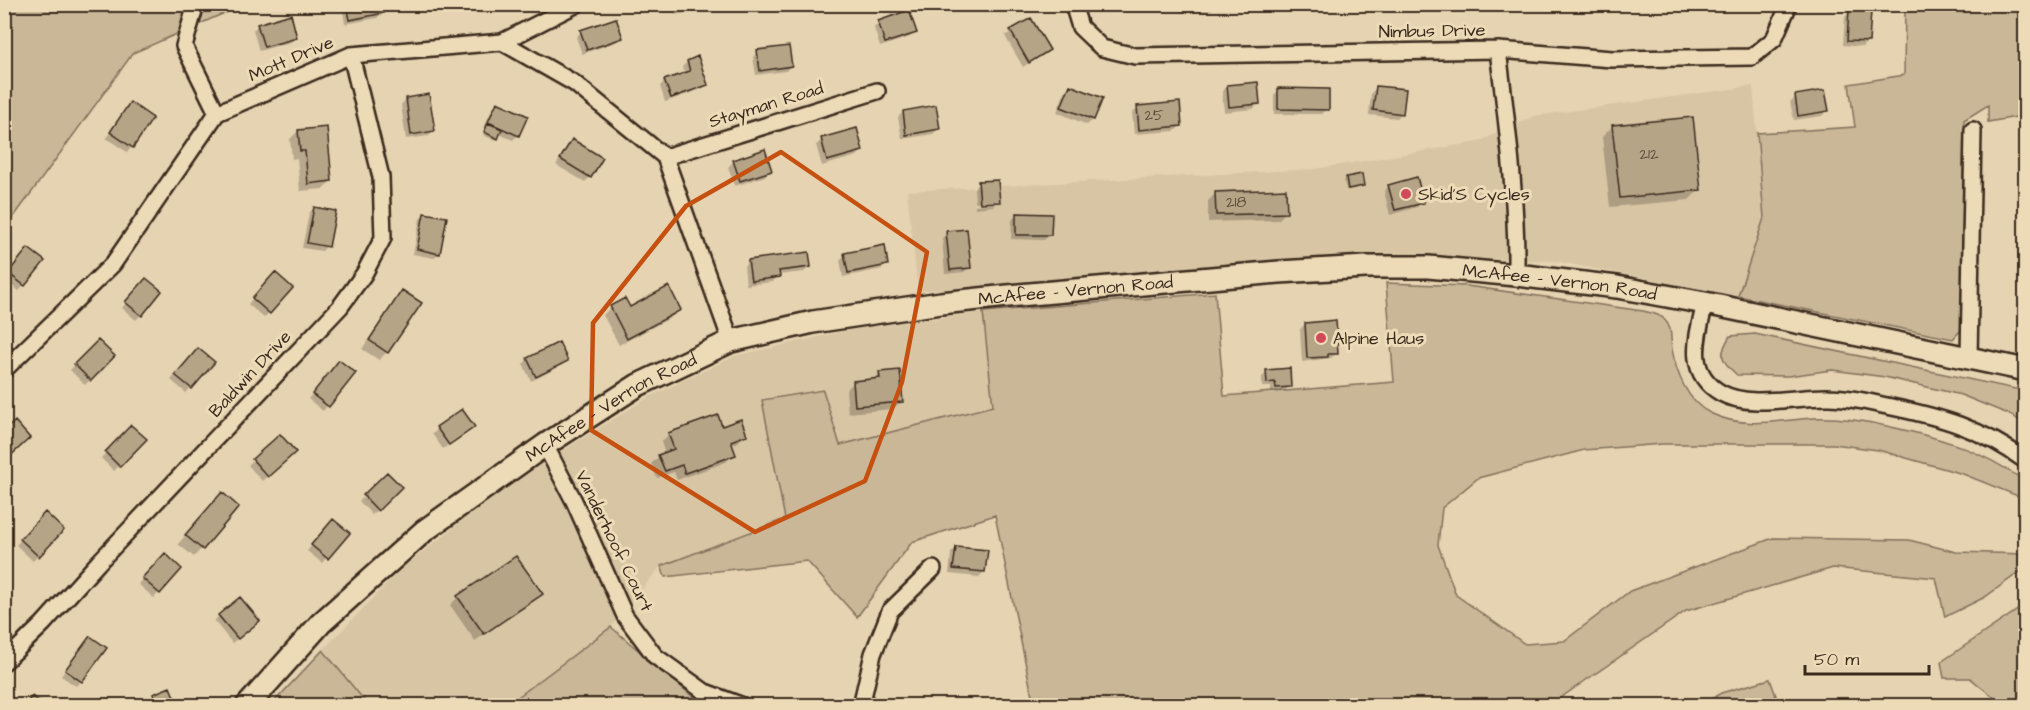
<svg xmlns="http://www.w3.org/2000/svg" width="2030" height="710" font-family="'Architects Daughter',sans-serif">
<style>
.built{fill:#d8c5a4}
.green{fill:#c9b798;stroke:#82705b;stroke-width:1.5}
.shadow{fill:#0003}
.building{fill:#b6a487;stroke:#3b2a1e;stroke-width:1.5}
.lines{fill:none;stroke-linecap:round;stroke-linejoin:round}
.minor-casing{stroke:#3b2a1e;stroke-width:20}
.secondary-casing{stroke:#3b2a1e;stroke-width:26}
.minor{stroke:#eddab7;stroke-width:15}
.secondary{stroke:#eddab7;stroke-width:21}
.marked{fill:none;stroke:#c55010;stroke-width:4.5;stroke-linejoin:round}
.poi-dot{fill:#d1495b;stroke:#eddab7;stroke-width:2}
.labels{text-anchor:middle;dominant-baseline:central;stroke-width:6;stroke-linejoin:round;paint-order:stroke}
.number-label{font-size:15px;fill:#5a4838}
.street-label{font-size:18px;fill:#3b2a1e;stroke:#eddab7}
.poi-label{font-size:18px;fill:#3b2a1e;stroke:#eddab7;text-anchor:start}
</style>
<rect width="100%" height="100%" fill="#e6d3b1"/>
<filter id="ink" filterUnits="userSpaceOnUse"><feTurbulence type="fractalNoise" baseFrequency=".0167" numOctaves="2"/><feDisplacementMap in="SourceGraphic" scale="12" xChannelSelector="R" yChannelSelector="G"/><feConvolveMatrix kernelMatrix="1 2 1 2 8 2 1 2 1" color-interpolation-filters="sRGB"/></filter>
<g filter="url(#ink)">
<path class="built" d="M1753,86L1764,218L1738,296L1555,261L1426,257L1346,256L918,291L907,191L1315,169L1478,142L1534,116Z
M983,312L993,406L839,445L785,519L661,566L611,627L506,705H368L323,650L401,569L509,484L649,397L735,356L848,330Z"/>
<path class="green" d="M5,5H243L133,53L5,229Z
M1905,5H2025V119L2016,117L1988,122V105L1964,120L1961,330L1953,339L1738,296L1764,218L1757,133L1855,127L1849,84L1904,75Z
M1386,283L1467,286L1643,311C1650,313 1660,314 1664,319C1673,328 1670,337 1672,349C1676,372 1687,402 1710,413C1745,430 1778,420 1814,418C1841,417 1865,421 1891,427C1945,439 1980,450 2025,481V499L1963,474L1878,450L1834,444H1663L1584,450L1478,478L1442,508L1438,545L1456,595L1525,644L1564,641L1630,591L1773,538L1909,540L1956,552L2025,554V568L1985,597L1945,617L1936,578L1833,568L1686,611L1550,705H1034L995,515L912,542L857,617L807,561L665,577L661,566L785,519L762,400L823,390L840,445L993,406L983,312L1215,293L1224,396L1394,382Z
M1755,334L2025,391V425L2013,416L1961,395L1885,377L1832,370L1788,376L1737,375C1721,361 1718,355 1730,336Z
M2025,605V705H1998L1997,700L1970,678H1944L1941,662Z
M611,627L698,701L711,705L506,706Z
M323,650L368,705H271Z
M1770,679L1776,696L1761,705H1704L1721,693Z"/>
<path class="shadow" d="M342,4H381L382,13L377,18L345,24Z
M453,4H477L454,8Z
M675,4H712L708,8L675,15L674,6Z
M1116,4H1150L1145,9L1116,11Z
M1179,4L1216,5L1211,10L1180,13Z
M1253,4H1284L1253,6Z
M1478,4H1529L1527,6Z
M1850,11L1867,42L1862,47L1843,45L1845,17Z
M1030,20L1048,50L1023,67L1005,36Z
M879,22L915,32L910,37L880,47L874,28Z
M258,25L296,37L291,42L259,51L253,30Z
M581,32L622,37L616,42L582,54L576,37Z
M758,52L791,65L786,71L756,75L753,57Z
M687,62L707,84L702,89L665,102L660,86L665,81L685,74L682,67Z
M1070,86L1101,99L1093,120L1087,125L1057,112L1065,91Z
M1227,86L1258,104L1253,109L1224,112L1222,92Z
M1376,88L1402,113L1397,118L1369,115L1371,93Z
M1279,90L1327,109L1322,114H1274V95Z
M1796,97L1827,110L1822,116L1794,120L1790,102Z
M406,99L434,131L429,136L406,139L401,105Z
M130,104L132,147L127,152L106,138Z
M497,104L518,135L513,140L499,134L494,140L483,135L486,128L484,127L492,109Z
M1138,108L1180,126L1175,131L1134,134L1132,113Z
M903,112L938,129L933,134L902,139L898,117Z
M1613,126L1700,189L1689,200L1610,207L1602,137Z
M298,131L331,181L323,189L300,191L297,158L292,159L290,139Z
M822,140L862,151L857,156L822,166L816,145Z
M572,141L590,177L585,182L556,165Z
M734,161L770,170L765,176L735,186L728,167Z
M1361,176L1363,185L1361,187L1346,190L1344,181L1346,179Z
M979,183L998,201L993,206L975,208V205L995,204V201L975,202L974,188Z
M1389,186L1422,202L1417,207L1390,215L1384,191Z
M1216,193L1286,212L1278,220L1208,222V201Z
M314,208L327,246L322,251L302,248L309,213Z
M425,214L439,253L434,258L413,254L420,219Z
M1017,214L1050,235L1044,240L1011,239L1012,220Z
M947,233L970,267L964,272L945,274L942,238Z
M23,255L43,262L19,291L4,278Z
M845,255L887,264L882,269L843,277L840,260Z
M749,261L809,267L804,272L778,275L773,282L746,285L744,266Z
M270,279L291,288L264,318L248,304Z
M141,285V315L136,320L122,308Z
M403,292L387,352L379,360L362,349L395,300Z
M611,307L629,309H680L672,317L619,345L603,315Z
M1305,324L1337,353L1331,358L1302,362L1300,329Z
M98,342L113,356L85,385L70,370Z
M193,355L213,362L186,393L171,380Z
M528,359L566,361L561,366L531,381L523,364Z
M335,367L354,373L323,411L308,399Z
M1267,372L1290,386L1285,391L1271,392V387H1262V377Z
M880,373L901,401L893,409L848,413L846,390L854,382L873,380Z
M462,411L468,431L443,449L432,434Z
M131,427L145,439L114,471L101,458Z
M722,428L745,435L737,443L730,445L734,454L726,462L677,480L674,472L657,478L651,464L659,456L665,454L661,442L669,434Z
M280,436L289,457L262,481L248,465Z
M387,474L400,487L372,515L359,501Z
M214,502L237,507L194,557L178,544Z
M45,514L62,530L33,561L16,545Z
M328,526L348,533L322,563L307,551Z
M956,548L984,572L979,577L949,574L951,553Z
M165,555L180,569L154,598L138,584Z
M541,593L533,601L475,641L450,605L458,597Z
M219,616L253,626L232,643L214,621Z
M85,643L81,681L76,686L61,676Z
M154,695L174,699L160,706H155L152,698Z"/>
<path class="building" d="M347,4H382L384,13L350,20Z
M679,4H709L680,10Z
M1184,4H1218V5L1185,8Z
M909,10L917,33L885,43L878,21Z
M1849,10L1871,11L1869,42L1847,41Z
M291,14L297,38L264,47L257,24Z
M616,18L623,38L587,50L580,30Z
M1031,18L1050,50L1029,63L1010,30Z
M789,46L792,66L760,71L757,50Z
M698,56L708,85L671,98L664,80L690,71L687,61Z
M1258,82L1260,104L1229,107L1227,85Z
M1070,85L1103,98L1094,120L1061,107Z
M1376,86L1406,89L1403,114L1373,110Z
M1278,88L1329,89V110L1278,109Z
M1825,90L1829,111L1798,116L1795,95Z
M429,94L435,131L411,135L406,98Z
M130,102L153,118L133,148L110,132Z
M497,102L528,116L519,136L488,122Z
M1180,102L1182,126L1139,130L1137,106Z
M936,105L940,129L906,135L903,111Z
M1693,117L1701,190L1620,198L1612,125Z
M488,123L502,129L498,139L484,132Z
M327,127L332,181L308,184L305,151H300L298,130Z
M857,128L863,151L827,161L821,138Z
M572,139L603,158L591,178L560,159Z
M765,149L772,171L740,181L733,160Z
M1362,174L1364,186L1348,189L1346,177Z
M1417,177L1424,203L1395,210L1388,185Z
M998,180L1000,202L980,203L978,181Z
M1286,189L1287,213L1216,215L1215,192Z
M314,207L336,211L329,247L307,243Z
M424,213L447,217L440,254L417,249Z
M1016,213L1052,214L1051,235H1016Z
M967,229L971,268L950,270L946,231Z
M885,245L888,265L848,273L844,253Z
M28,248L45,261L25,286L8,273Z
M809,252L811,267L779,271L780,277L751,281L748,260Z
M275,272L293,288L270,314L252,298Z
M146,278L162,291L142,316L125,302Z
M669,286L681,310L627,339L610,306L625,298L630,307Z
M402,290L422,303L388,353L369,340Z
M1336,320L1338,354H1328V357L1307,358L1305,323Z
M98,340L115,356L91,381L74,364Z
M559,342L568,361L536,377L527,358Z
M198,348L215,362L192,389L175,375Z
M339,360L356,373L329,407L312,394Z
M1290,368L1291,387L1276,388L1275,382L1267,383L1266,370Z
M900,370L903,402L855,406L853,381L880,378L879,372Z
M462,409L475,427L449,445L436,427Z
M718,415L722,426L741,419L747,435L731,441L736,455L685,473L682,465L665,471L658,455L674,449L668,433Z
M15,421L30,438L7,459L4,457V431Z
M131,425L147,439L120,467L105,452Z
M280,434L296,452L268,477L252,459Z
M387,472L402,487L378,511L363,495Z
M222,492L239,507L203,550L185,535Z
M45,512L64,530L39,557L20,539Z
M333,519L350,533L328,559L311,545Z
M956,547L988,550L985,572L953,569Z
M165,553L182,569L160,594L142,578Z
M516,556L543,594L484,634L457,596Z
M240,597L260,621L238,639L218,615Z
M90,636L107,648L82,682L65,670Z
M170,687L175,699L157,706L153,694Z
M32,696L44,706H24Z"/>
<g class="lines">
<g class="minor-casing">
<path id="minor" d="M196,4L184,46L217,113
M1073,4L1080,27L1102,48L1135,56L1498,50L1612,59L1752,57L1774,39L1787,9V4
M502,42L577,4
M1498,50C1507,124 1517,199 1516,275
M665,157L877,91
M1705,303C1698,335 1684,372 1721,393C1750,409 1797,396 1829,397C1849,397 1868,402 1887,406C1941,417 1981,428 2026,461
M1969,358L1973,130
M4,370L113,264L217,113L351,55L502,42L574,83L665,157L731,341
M545,445L574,501L625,616L655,656L705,692L743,706
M4,662L43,624L98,563L340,307L364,274L383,238L381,177L351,55
M861,706L873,654L890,611L933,569"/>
</g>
<g class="secondary-casing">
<g id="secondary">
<path id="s1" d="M247,706L321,623L424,531L545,445L638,385L731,341L813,322L941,303L1008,296L1279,272L1366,267H1428L1516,275L1617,287L1705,303L2026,370"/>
</g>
</g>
<use href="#minor" class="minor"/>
<use href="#secondary" class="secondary"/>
</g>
</g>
<path class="marked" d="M781,152L927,252L902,382L865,481L755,532L591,430L593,323L686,206Z"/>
<g class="poi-dot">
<circle cx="1406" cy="194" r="6"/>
<circle cx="1321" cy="338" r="6"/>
</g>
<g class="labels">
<g class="number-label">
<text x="1154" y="115">25</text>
<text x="1649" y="154">212</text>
<text x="1236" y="202">218</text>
</g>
<g class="street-label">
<text transform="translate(1432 31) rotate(-1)">Nimbus Drive</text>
<text transform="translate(291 59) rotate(-23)">Mott Drive</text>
<text transform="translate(766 105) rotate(-17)">Stayman Road</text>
<text stroke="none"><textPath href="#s1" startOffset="1446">McAfee - Vernon Road</textPath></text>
<text stroke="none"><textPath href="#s1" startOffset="960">McAfee - Vernon Road</textPath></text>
<text transform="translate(250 374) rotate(-47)">Baldwin Drive</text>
<text stroke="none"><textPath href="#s1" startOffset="474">McAfee - Vernon Road</textPath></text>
<text transform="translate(614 541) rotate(64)">Vanderhoof Court</text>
</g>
<g class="poi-label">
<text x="1418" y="194">Skid'S Cycles</text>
<text x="1333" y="338">Alpine Haus</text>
</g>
</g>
<rect width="2030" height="710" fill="none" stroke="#eddab7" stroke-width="24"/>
<rect x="12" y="12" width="2006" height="686" fill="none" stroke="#3b2a1e" stroke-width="2" filter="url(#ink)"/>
<path d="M1805 665v9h124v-9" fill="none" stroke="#3b2a1e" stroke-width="3"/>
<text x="1814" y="665" font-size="18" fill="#3b2a1e" stroke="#eddab7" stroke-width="4.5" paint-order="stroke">50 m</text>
</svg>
